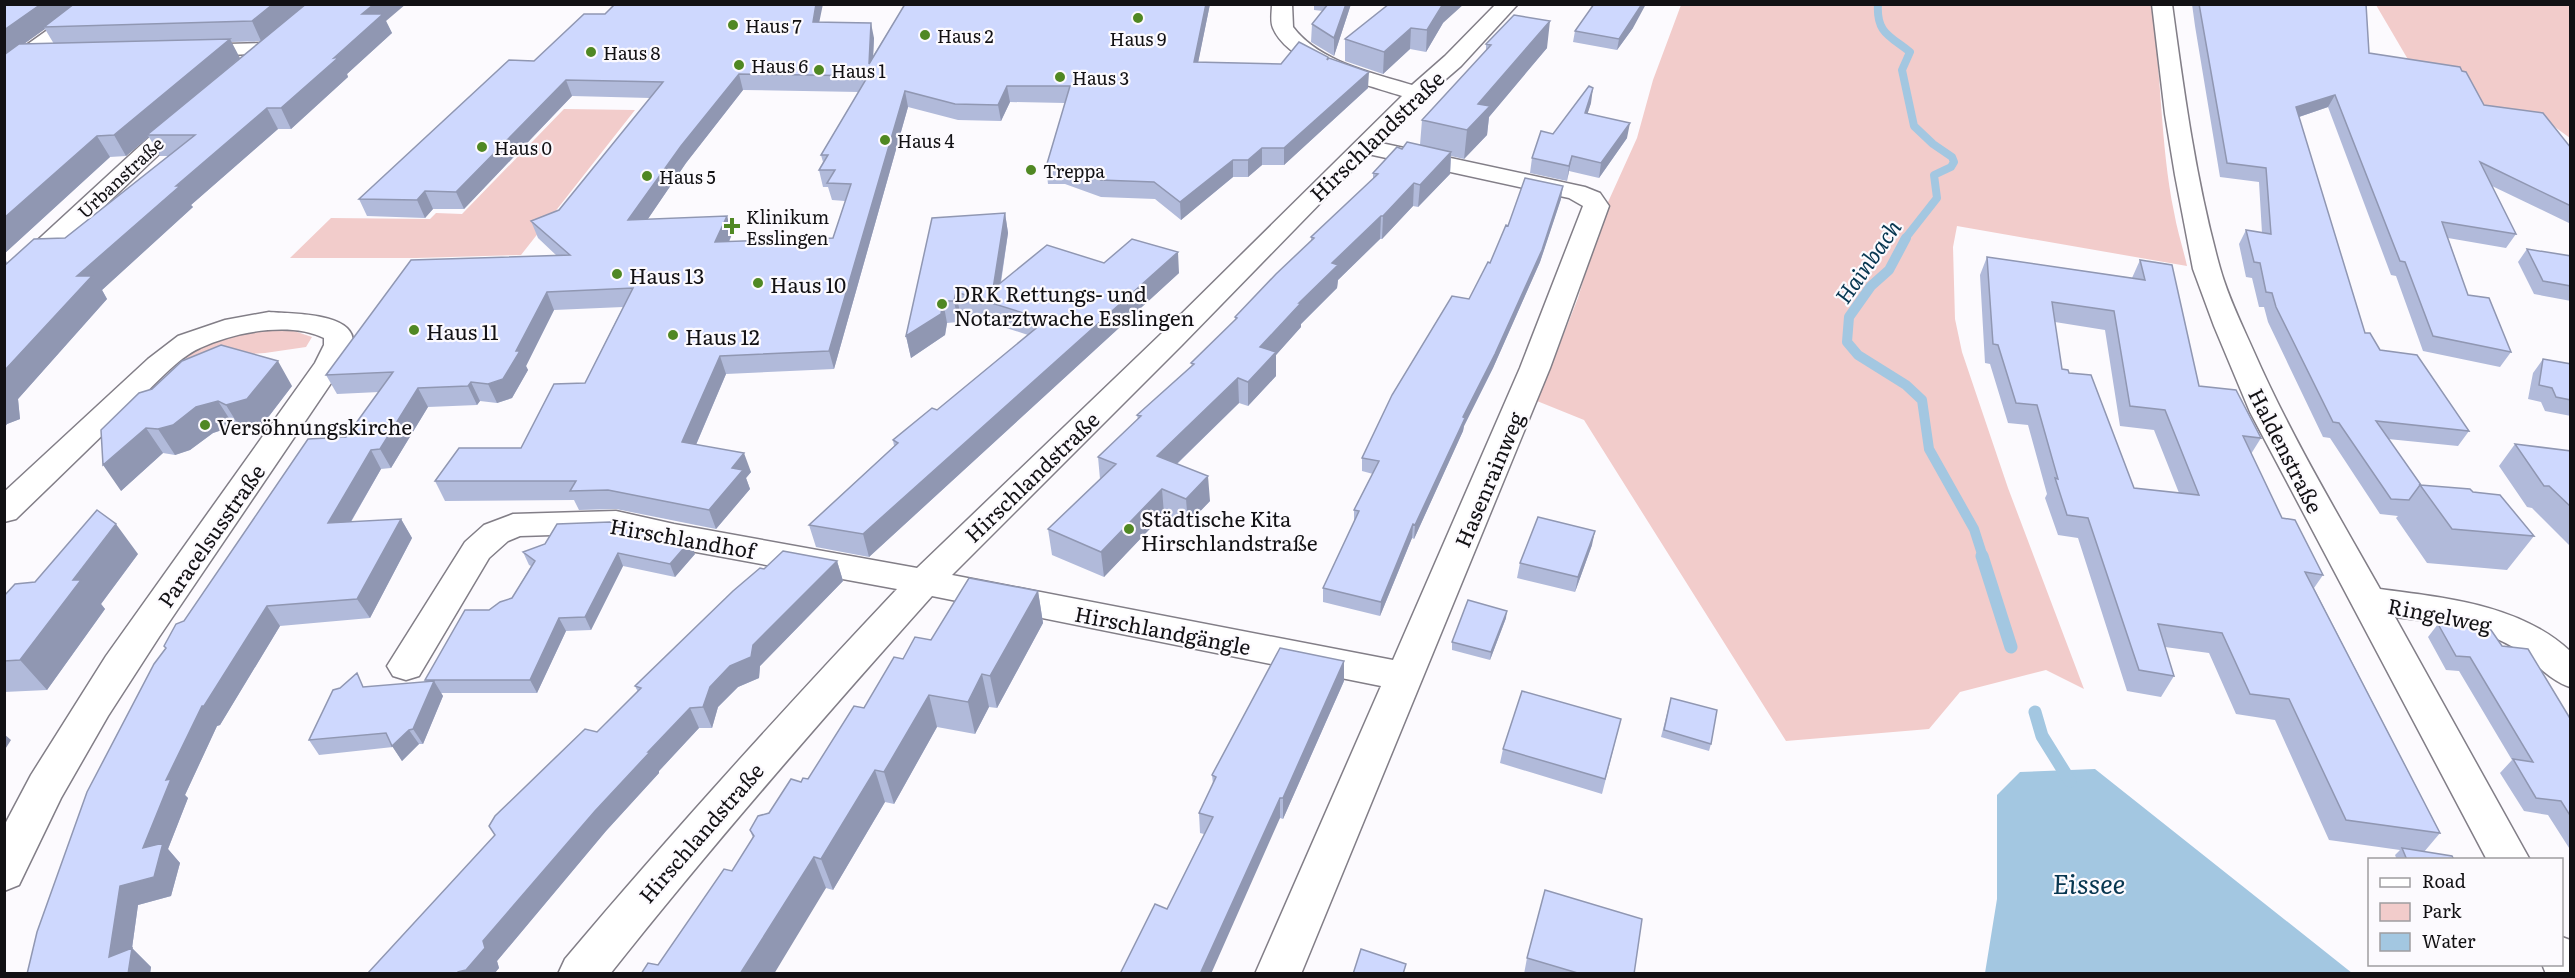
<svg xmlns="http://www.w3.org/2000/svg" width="2575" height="978" font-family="Literata,serif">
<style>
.green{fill:#f2cccb}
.water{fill:#a3c7e1}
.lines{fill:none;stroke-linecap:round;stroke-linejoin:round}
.stream-far2{stroke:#a3c7e1;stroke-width:8}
.stream-far1{stroke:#a3c7e1;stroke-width:10}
.stream{stroke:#a3c7e1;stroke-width:13}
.minor-casing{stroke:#827e87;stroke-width:3}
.minor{fill:#fff;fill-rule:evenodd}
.wall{fill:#b1bada;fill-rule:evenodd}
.shaded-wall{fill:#9097b2}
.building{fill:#ced8fe;stroke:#9097b2;stroke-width:1.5;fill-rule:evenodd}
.poi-dot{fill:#508823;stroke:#fcfafe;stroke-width:2}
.labels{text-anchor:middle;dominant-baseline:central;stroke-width:4.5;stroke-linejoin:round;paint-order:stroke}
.far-poi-label{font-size:18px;fill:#121114;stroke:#fcfafe;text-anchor:start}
.far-street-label{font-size:18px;fill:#121114;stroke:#fcfafe}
.street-label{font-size:21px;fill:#121114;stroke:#fcfafe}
.poi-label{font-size:21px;fill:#121114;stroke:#fcfafe;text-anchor:start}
.water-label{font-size:22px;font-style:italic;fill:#073650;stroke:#fcfafe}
.near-water-label{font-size:27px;font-style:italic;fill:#073650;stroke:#fcfafe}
</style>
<rect width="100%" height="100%" fill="#fcfafe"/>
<path class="green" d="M1681,5H2151C2162,73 2160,143 2174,212C2177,230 2183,248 2187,266L1957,226L1953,247L1955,319L1962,352L2008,488L2084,689L2046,670L1960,692L1929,729L1786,741L1584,420L1537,401L1578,298L1604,211L1637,138L1653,80Z
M2376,5H2570V138L2548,122L2481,113L2413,68Z
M564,109L635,110L521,255L416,258H290L331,218L430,219L436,213L462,214Z
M288,329L312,337L306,347L265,353L180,359C214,339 249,330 288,329Z"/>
<path class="water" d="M2095,769L2352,973H1985L1997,899V795L2020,772Z"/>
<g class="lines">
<path class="stream-far2" d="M1878,4C1876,33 1890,36 1910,52L1902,70L1914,126L1933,144L1952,157L1954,162L1951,167L1934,175L1937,198L1904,240"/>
<path class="stream-far1" d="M1906,238L1889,270L1871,286L1849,317L1847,342L1858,355L1906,385L1922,400L1929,449L1974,529L1983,557"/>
<path class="stream" d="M1982,556L2011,647
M2035,712L2042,736L2070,781"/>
<g class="minor-casing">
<path id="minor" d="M84,4H108L12,76L4,77V61Z
M1272,4H1292L1293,27C1319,62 1373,73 1412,85L1445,56L1496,4H1518L1461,66L1424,98L1381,143L1585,187L1600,193L1609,206L1550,368L1301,974H1255L1381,686L932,596C822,719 713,844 610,974H558L565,959C672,832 783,710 897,589L674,548L616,533L520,536L508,541L489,558L419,676L406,680L393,676L387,666L465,542L484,525L513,514L616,511L674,524L917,568L1162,333L1402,96C1365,84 1289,66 1273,28C1270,21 1272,12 1272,4ZM1368,154L1569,198L1583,206L1520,368L1393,660L952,575L1182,345Z
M2152,4H2172C2184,93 2196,182 2220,268C2228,297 2242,325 2254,352C2290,434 2336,511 2380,589C2445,598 2519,604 2570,651V687C2548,680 2533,659 2513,647C2478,626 2435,622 2395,617L2530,860H2487L2250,412L2214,326L2193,269L2175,175L2165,114Z
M265,43L272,45L276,49L272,53L190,57L183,55L179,51L183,47L190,45Z
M187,108L195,110L198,115L195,120L14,292L4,294V271L179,110Z
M269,312C290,314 355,312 353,343C353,350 347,358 344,364L159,637L108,716L61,798L19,885L4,891V826L31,775L106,656L315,363L324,345V338C290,321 234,332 200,348C177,358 153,387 134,404C95,443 55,481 16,519L4,522V492L148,359L178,336L225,320Z
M2562,937L2570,940V974H2546L2542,964H2562Z"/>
</g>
<use href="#minor" class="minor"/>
</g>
<path class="wall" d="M4,4L386,21L392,33L347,74L348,77L291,129H278L191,205L193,207L102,290L107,299L18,399L20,419L7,424L4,428V259L8,263L65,238L168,156H160L149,137L126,156L110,157L4,254ZM45,29L54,44H24L43,30ZM261,41L228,69L231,42Z
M905,4H1210L1198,62L1281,64L1328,59L1368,88L1284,165H1262L1248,177H1233L1181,220L1155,199L1101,197L1065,184H1048L1046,167L1065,103L1010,102L1001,121L958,120L908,107L834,369L726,374L696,445L751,472L746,478L750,489L716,529L616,509L579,510L574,500L445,501L435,481L521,448L585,383L623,307L554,310L526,366L528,370L512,398L497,403L480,401L477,405L428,407L391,468L381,469L351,522L401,519L412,538L370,618L280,626L220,725L217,726L185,795L188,798L168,849L180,863L171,896L138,905L132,948L151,967L150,974H27L184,621L346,437L379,392L337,394L326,375L557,256L538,238L531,221L559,210L650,98L572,96L464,209H433L425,218L367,216L359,199L534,61L819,22L874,38L873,56ZM743,90L859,92L821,155L823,162L819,170L823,187H828L832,200L845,201L833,238L729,242L732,234L727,216L647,220L686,163Z
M1314,4H1351L1334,56L1311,42L1312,24L1323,11L1314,10Z
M2192,4H2366L2369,53L2462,71L2484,105L2571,148V224L2492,186L2516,234L2506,248L2448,238L2468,295L2511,352L2500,367L2423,351L2396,276L2391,275L2328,107L2299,117L2365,333L2380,350L2469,431L2458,446L2388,439L2421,485L2473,492L2534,536L2507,570L2427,563L2396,518L2398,516L2380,514L2330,438L2323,437L2268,322L2264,307H2259L2252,278L2246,277L2239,244L2246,230L2262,233L2259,182L2220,177L2195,26Z
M1443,23L1426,52L1410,49L1383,74L1345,61V39Z
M1633,28L1617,50L1573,42L1575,31Z
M1486,44L1547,48L1489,117L1487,135L1464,159L1451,156L1450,174L1418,207L1413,206L1382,239H1380L1338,280L1337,288L1301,324V327L1276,355V376L1248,406L1239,403L1177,464L1210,501L1188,524L1164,514L1104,577L1052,555L1048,529L1100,479L1098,457L1138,420L1137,415L1192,366L1191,363L1235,320V317L1311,242V237L1373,179V173L1402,149L1420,145L1422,120L1486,51Z
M1591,103L1587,114L1627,138L1599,178L1569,171L1567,181L1530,173L1532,158L1553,134Z
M1561,199L1540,262L1493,368L1464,426L1463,431L1414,539L1412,538L1380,616L1323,602V588L1354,522V510L1373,474L1362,471V458L1469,299L1490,263L1508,226Z
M1005,213L1008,233L1001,283L1104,263L1179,273L869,557L816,547L809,525L894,446L893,440L937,410L1028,335L960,313L958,322L947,323L945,335L911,358L906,336Z
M2527,249L2571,256V301L2534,294L2518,262Z
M1987,257L2132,278L2140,260L2199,386L2261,438L2251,454L2282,518L2323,575L2314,588L2440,833L2424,852L2454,860H2397L2395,855L2400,850L2329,840L2275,720L2236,714L2209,653L2165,647L2174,676L2161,697L2127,691L2078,538L2058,535L2045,498L2047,494L2028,425L2008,423L1990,364L1985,363L1980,275ZM2055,322L2105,330L2120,426L2154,430L2179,493L2134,488L2069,373L2062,369Z
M2543,359L2571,364V416L2545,411L2541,402L2528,399L2533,373Z
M292,386L263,424L242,431L234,426L213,433L190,450L175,455L163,453L121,491L139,393Z
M2515,444L2571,451V547L2532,508L2527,507L2499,466Z
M545,544L695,554L675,577L623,566L591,630L566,631L537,693H441L443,696L423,744H419L402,761L393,747L319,755L309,740L366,687L426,682L425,680L489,610L512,598L531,566L529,565L523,552Z
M1592,545L1575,592L1517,578L1520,563Z
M138,554L101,604L105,609L47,690L4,692V596L35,582Z
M837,561L843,581L760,666L759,678L738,687L718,707L712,728H699L659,771V773L606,831L497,961L499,968L494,974H367L597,732L638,692L635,686L764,569Z
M1038,591L1043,623L997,708L989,707L975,734L937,727L894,804L885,802L833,890L826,888L658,965L732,871L753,838L750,830L801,782L808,779L903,659L931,640Z
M1506,618L1490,660L1452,650V642Z
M2438,624L2502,646L2571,720V851L2548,815L2524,811L2500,773L2512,760L2459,671L2446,670L2428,637Z
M1344,681L1283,819L1280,818L1167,909L1204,834L1200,833L1199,813L1213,784L1212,775Z
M1671,698L1711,744L1709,751L1661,737Z
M1621,719L1602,794L1500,763L1503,749Z
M1527,958L1634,974H1524Z"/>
<path class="shaded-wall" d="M41,4H79L44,27L45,29L4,58V30Z
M273,4H307L261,41L252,21Z
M374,4H406L386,21L392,33L347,74L348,77L291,129L281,108L362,14Z
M816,4H823L816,38L813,22Z
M1206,4H1210L1195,78L1194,62Z
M1346,4H1351L1334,56V38Z
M1443,4H1464L1443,23L1426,52L1427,30Z
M1642,4H1646L1633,28L1617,50L1619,39Z
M1550,21L1547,48L1489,117L1487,135L1464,159L1467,130L1478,104Z
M871,23L874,38L872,80L869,64Z
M1411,28L1410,49L1383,74L1384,52Z
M230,39L240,58L147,135L149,137L126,156L114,135Z
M1369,72L1368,88L1284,165V148Z
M739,74L743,90L686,163L635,238L628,220L681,146Z
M566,80L572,96L464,209L456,192Z
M1007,86L1010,102L1001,121L998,105Z
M1593,88L1591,103L1583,128L1585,113Z
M905,91L908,107L834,369L829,351Z
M2335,95L2328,107L2290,120L2296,107Z
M267,108L278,129L191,205L193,207L102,290L107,299L18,399L20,419L7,424L4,428V371L77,276L176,186Z
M1630,123L1627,138L1599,178L1601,163Z
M97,136L110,157L4,254V218Z
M1262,148V165L1248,177V160Z
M1451,152L1450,174L1418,207L1420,185Z
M1572,156L1567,181L1569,166Z
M1233,160V177L1181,220L1180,202Z
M1414,183L1413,206L1382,239L1383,216Z
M1563,186L1561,199L1540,262L1493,368L1464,426L1463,431L1414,539L1415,525Z
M425,191L433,209L425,218L417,200Z
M1005,213L1008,233L997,305L993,289Z
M727,216L732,234L721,260L715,242Z
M1381,216L1380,239L1338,280L1337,288L1301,324V327L1276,355V376L1248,406V382L1260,347L1299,303L1332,263Z
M1178,252L1179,273L869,557L863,534Z
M547,292L554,310L526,366L528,370L512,398L497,403L488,384L516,351Z
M956,292L960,313L958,322L954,301Z
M943,301L947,323L945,335L911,358L906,336Z
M720,356L726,374L689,461L682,442Z
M278,361L292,386L263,424L242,431L226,405Z
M1238,378L1239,403L1159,481L1157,456Z
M471,382L480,401L477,405L468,386Z
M418,388L428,407L391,468L380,449Z
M218,401L234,426L213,433L190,450L175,455L158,429L196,407Z
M146,428L163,453L121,491L103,465Z
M371,450L381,469L339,542L328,523Z
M744,453L751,472L746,478L750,489L716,529L709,510L732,468Z
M1208,476L1210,501L1188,524L1186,499Z
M1162,489L1164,514L1104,577L1101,552Z
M401,519L412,538L370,618L357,599Z
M116,524L138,554L101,604L105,609L47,690L20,660L73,580Z
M1413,524L1412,538L1380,616L1381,602Z
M1595,531L1592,545L1575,592L1578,577Z
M690,541L695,554L675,577L670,564Z
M618,553L623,566L591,630L585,617Z
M837,561L843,581L760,666L759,678L738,687L718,707L712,728L703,707L710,687L730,666L753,645Z
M1038,591L1043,623L997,708L990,676Z
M267,606L280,626L220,725L217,726L185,795L188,798L168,849L180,863L171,896L138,905L132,948L151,967L150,974H126L109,957L120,886L166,780L202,706Z
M1507,611L1506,618L1490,660L1491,652Z
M559,618L566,631L537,693L530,680Z
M1344,661V681L1283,819V798Z
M982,674L989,707L975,734L968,702Z
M434,681L443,696L423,744L413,729Z
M929,695L937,727L894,804L884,772Z
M690,708L699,728L659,771V773L606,831L497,961L499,968L494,974H457L483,941L595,811L648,752Z
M409,730L419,744L402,761L392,746Z
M4,734L11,740L4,751Z
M875,770L885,802L833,890L821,859Z
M1280,798V818L1211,974H1200Z
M814,857L826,888L774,974H740Z"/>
<path class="building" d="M4,4H41L4,30Z
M74,4H273L252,21L44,27Z
M306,4H374L362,14H383L334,58L339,57L281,108H267L176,186H180L77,276H92L4,371V266L34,239L65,238L195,135H147Z
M615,4H816L813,22L871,23L869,64L905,4H1206L1194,62L1281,64L1299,42L1328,57L1327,60L1329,58L1369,72L1284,148H1262L1248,160H1233L1180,202L1154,182L1100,180L1063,167H1046L1070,86H1007L998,105L955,104L905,91L829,351L720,356L682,442L744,453L732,468L743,470L709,510L608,490L570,491L576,481H435L459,448H521L554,384L585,383L633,288L547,292L516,351H520L503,379L488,384L471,382L468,386L418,388L380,449L371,450L328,523L401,519L357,599L267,606L204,706H202L166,780L171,779L143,848L163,843L154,877L120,886L109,957L132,948L128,974H27L37,932L87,792L154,664L166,648L164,646L176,624L184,621L308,439L346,437L393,372L326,375L411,260L570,255L531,221L559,210L663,82L566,80L456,192L425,191L417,200L359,199L509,60L534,61L584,14H605ZM739,74L868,76L821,155H828L819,170H835L827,183L851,184L833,238L715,242L727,216L628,220L681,146Z
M1328,4H1346L1334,38L1312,24Z
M1389,4H1443L1427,30L1411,28L1384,52L1345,39Z
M1594,4H1642L1619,39L1575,31Z
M2199,4H2366L2369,53L2460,67L2462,71L2466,72L2484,105L2543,113L2571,148V206L2480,162L2516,234L2442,222L2468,295L2489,298L2511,352L2433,336L2405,262L2400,261L2335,95L2296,107L2365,333H2370L2380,350L2417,355L2469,431L2376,421L2421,485H2420L2409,500L2391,499L2339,423L2333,422L2276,307L2272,293L2266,292L2260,263L2254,262L2246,230L2271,234L2266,168L2227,163Z
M1514,15L1550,21L1478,104L1490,106L1467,130L1422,120L1491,45L1486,44Z
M230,39L114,135L97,136L4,218V55L19,44Z
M1589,86L1593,88L1585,113L1630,123L1601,163L1572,156L1569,166L1532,158L1541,131L1553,134Z
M1407,142L1451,152L1420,185L1414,183L1383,216H1381L1332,263L1338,265L1299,303H1301L1260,347L1276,352L1248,382L1238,378L1157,456L1208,476L1186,499L1162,489L1101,552L1048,529L1116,464L1098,457L1141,416L1137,415L1194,364L1191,363L1237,318L1235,317L1276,274L1314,238L1311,237L1378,174L1373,173L1397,147L1402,149Z
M1525,178L1563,186L1542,250L1495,354L1463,417L1465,418L1415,525L1413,524L1381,602L1323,588L1359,511L1354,510L1379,461L1362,458L1392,395L1452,296L1469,299L1488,262L1490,263L1506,225L1508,226Z
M1005,213L993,289L1047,245L1104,263L1132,239L1178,252L863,534L809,525L898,443L893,440L932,408L937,410L1046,320L956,292L954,301H943L941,314L906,336L932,218Z
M2527,249L2571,256V286L2543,281Z
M1987,257L2145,280L2140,260L2172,265L2199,386L2236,390L2261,438L2243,436L2282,518L2295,520L2323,575L2305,572L2440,833L2346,820L2289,699L2250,694L2222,633L2158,624L2174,676L2139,670L2088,518L2067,515L2055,478L2058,479L2037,405L2016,403L1998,345L1993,344ZM2052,302L2114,311L2130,406L2165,410L2199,495L2134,488L2091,375L2069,373L2068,370L2062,369Z
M221,345L278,361L247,399L226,405L218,401L196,407L173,425L158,429L146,428L103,465L101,430L139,393L152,389L182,361Z
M2543,359L2571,364V400L2556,397L2552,388L2539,385Z
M2515,444L2571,451V507L2549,486H2544Z
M2420,485L2470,489L2473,492L2500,495L2534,536L2452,529Z
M97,510L116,524L73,580H81L20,660L4,661V596L15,584L35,582Z
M1538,517L1595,531L1578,577L1520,563Z
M610,522L690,541L670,564L618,553L585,617L559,618L530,680H425L465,610H489L500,602L512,598L535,561L523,552L545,544L557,524Z
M783,551L837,561L753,645L751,657L730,666L710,687L703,707L690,708L648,752H650L595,811L483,941L485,948L466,970L458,972L457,974H367L495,835L489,826L495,816L585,729L597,732L641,688L635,686L733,591L760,568L764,569Z
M969,578L1038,591L990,676L982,674L968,702L929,695L884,772L875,770L821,859L814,857L740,974H641L648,963L658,965L724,869L732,871L754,836L750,830L758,816L769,813L791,779L801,782L803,778L808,779L854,706L864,708L894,657L903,659L915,637L931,640Z
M1468,600L1507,611L1491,652L1452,642Z
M2438,624L2491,630L2502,646L2528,649L2571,720V817L2561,801L2536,798L2513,759L2533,762L2470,657L2456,656Z
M1280,648L1344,661L1283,798H1280L1200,974H1120L1155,904L1167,909L1213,817L1199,813L1216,777L1212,775Z
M357,673L363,687L434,681L413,729L409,730L392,746L386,733L309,740L333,690L340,688Z
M1522,691L1621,719L1605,779L1503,749Z
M1671,698L1717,710L1711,744L1664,730Z
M2402,848L2452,856L2454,860H2407Z
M1545,890L1642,919L1634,974H1581L1527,958Z
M1361,949L1406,964L1403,974H1353Z"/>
<g class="poi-dot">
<circle cx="1138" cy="18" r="6"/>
<circle cx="733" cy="25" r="6"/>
<circle cx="925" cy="35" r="6"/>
<circle cx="591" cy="52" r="6"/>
<circle cx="739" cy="65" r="6"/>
<circle cx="819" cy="70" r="6"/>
<circle cx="1060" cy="77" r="6"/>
<circle cx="885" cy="140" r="6"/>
<circle cx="482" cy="147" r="6"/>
<circle cx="1031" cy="170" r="6"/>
<circle cx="647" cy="176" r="6"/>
<path d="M729 217h6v6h6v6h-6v6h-6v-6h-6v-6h6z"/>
<circle cx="617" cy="274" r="6"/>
<circle cx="758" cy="283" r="6"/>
<circle cx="942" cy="304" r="6"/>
<circle cx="414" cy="330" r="6"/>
<circle cx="673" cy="335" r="6"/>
<circle cx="205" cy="425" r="6"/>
<circle cx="1129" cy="529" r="6"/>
</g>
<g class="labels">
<g class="far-poi-label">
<text x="745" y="25">Haus 7</text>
<text x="937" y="35">Haus 2</text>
<text x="1138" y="38" text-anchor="middle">Haus 9</text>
<text x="603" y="52">Haus 8</text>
<text x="751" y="65">Haus 6</text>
<text x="831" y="70">Haus 1</text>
<text x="1072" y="77">Haus 3</text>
<text x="897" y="140">Haus 4</text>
<text x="494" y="147">Haus 0</text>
<text x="1043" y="170">Treppa</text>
<text x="659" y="176">Haus 5</text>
<text x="746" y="216">Klinikum<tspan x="746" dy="21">Esslingen</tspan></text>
</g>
<g class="far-street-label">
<text transform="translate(120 177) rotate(-43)">Urbanstraße</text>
</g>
<g class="street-label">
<text transform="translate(1376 135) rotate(-44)">Hirschlandstraße</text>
<text transform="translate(2287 450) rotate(63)">Haldenstraße</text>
<text transform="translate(1031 476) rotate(-44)">Hirschlandstraße</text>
<text transform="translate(1488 479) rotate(-67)">Hasenrainweg</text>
<text transform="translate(210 535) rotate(-55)">Paracelsusstraße</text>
<text transform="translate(683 537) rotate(10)">Hirschlandhof</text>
<text transform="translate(2440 614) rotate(11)">Ringelweg</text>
<text transform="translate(1163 629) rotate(11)">Hirschlandgängle</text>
<text transform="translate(700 832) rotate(-49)">Hirschlandstraße</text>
</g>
<g class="poi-label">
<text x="629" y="274">Haus 13</text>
<text x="770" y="283">Haus 10</text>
<text x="954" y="292">DRK Rettungs- und<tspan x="954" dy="24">Notarztwache Esslingen</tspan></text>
<text x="426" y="330">Haus 11</text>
<text x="685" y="335">Haus 12</text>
<text x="217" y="425">Versöhnungskirche</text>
<text x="1141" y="517">Städtische Kita<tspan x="1141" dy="24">Hirschlandstraße</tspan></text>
</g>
<g class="water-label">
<text transform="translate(1867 261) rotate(-55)">Hainbach</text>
</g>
<g class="near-water-label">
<text x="2089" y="882">Eissee</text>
</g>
</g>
<rect width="2575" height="978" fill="none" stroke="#121114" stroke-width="12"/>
<rect x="2368" y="858" width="195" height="108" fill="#fcfafe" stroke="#9e9da0" stroke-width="1.5"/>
<rect x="2380" y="878" width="30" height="9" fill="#ffffff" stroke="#9e9da0" stroke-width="1.5"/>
<text x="2422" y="888" font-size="18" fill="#121114">Road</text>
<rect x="2380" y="903" width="30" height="18" fill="#f2cccb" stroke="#9e9da0" stroke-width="1.5"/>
<text x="2422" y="918" font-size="18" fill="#121114">Park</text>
<rect x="2380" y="933" width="30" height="18" fill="#a3c7e1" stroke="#9e9da0" stroke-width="1.5"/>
<text x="2422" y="948" font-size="18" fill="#121114">Water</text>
</svg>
